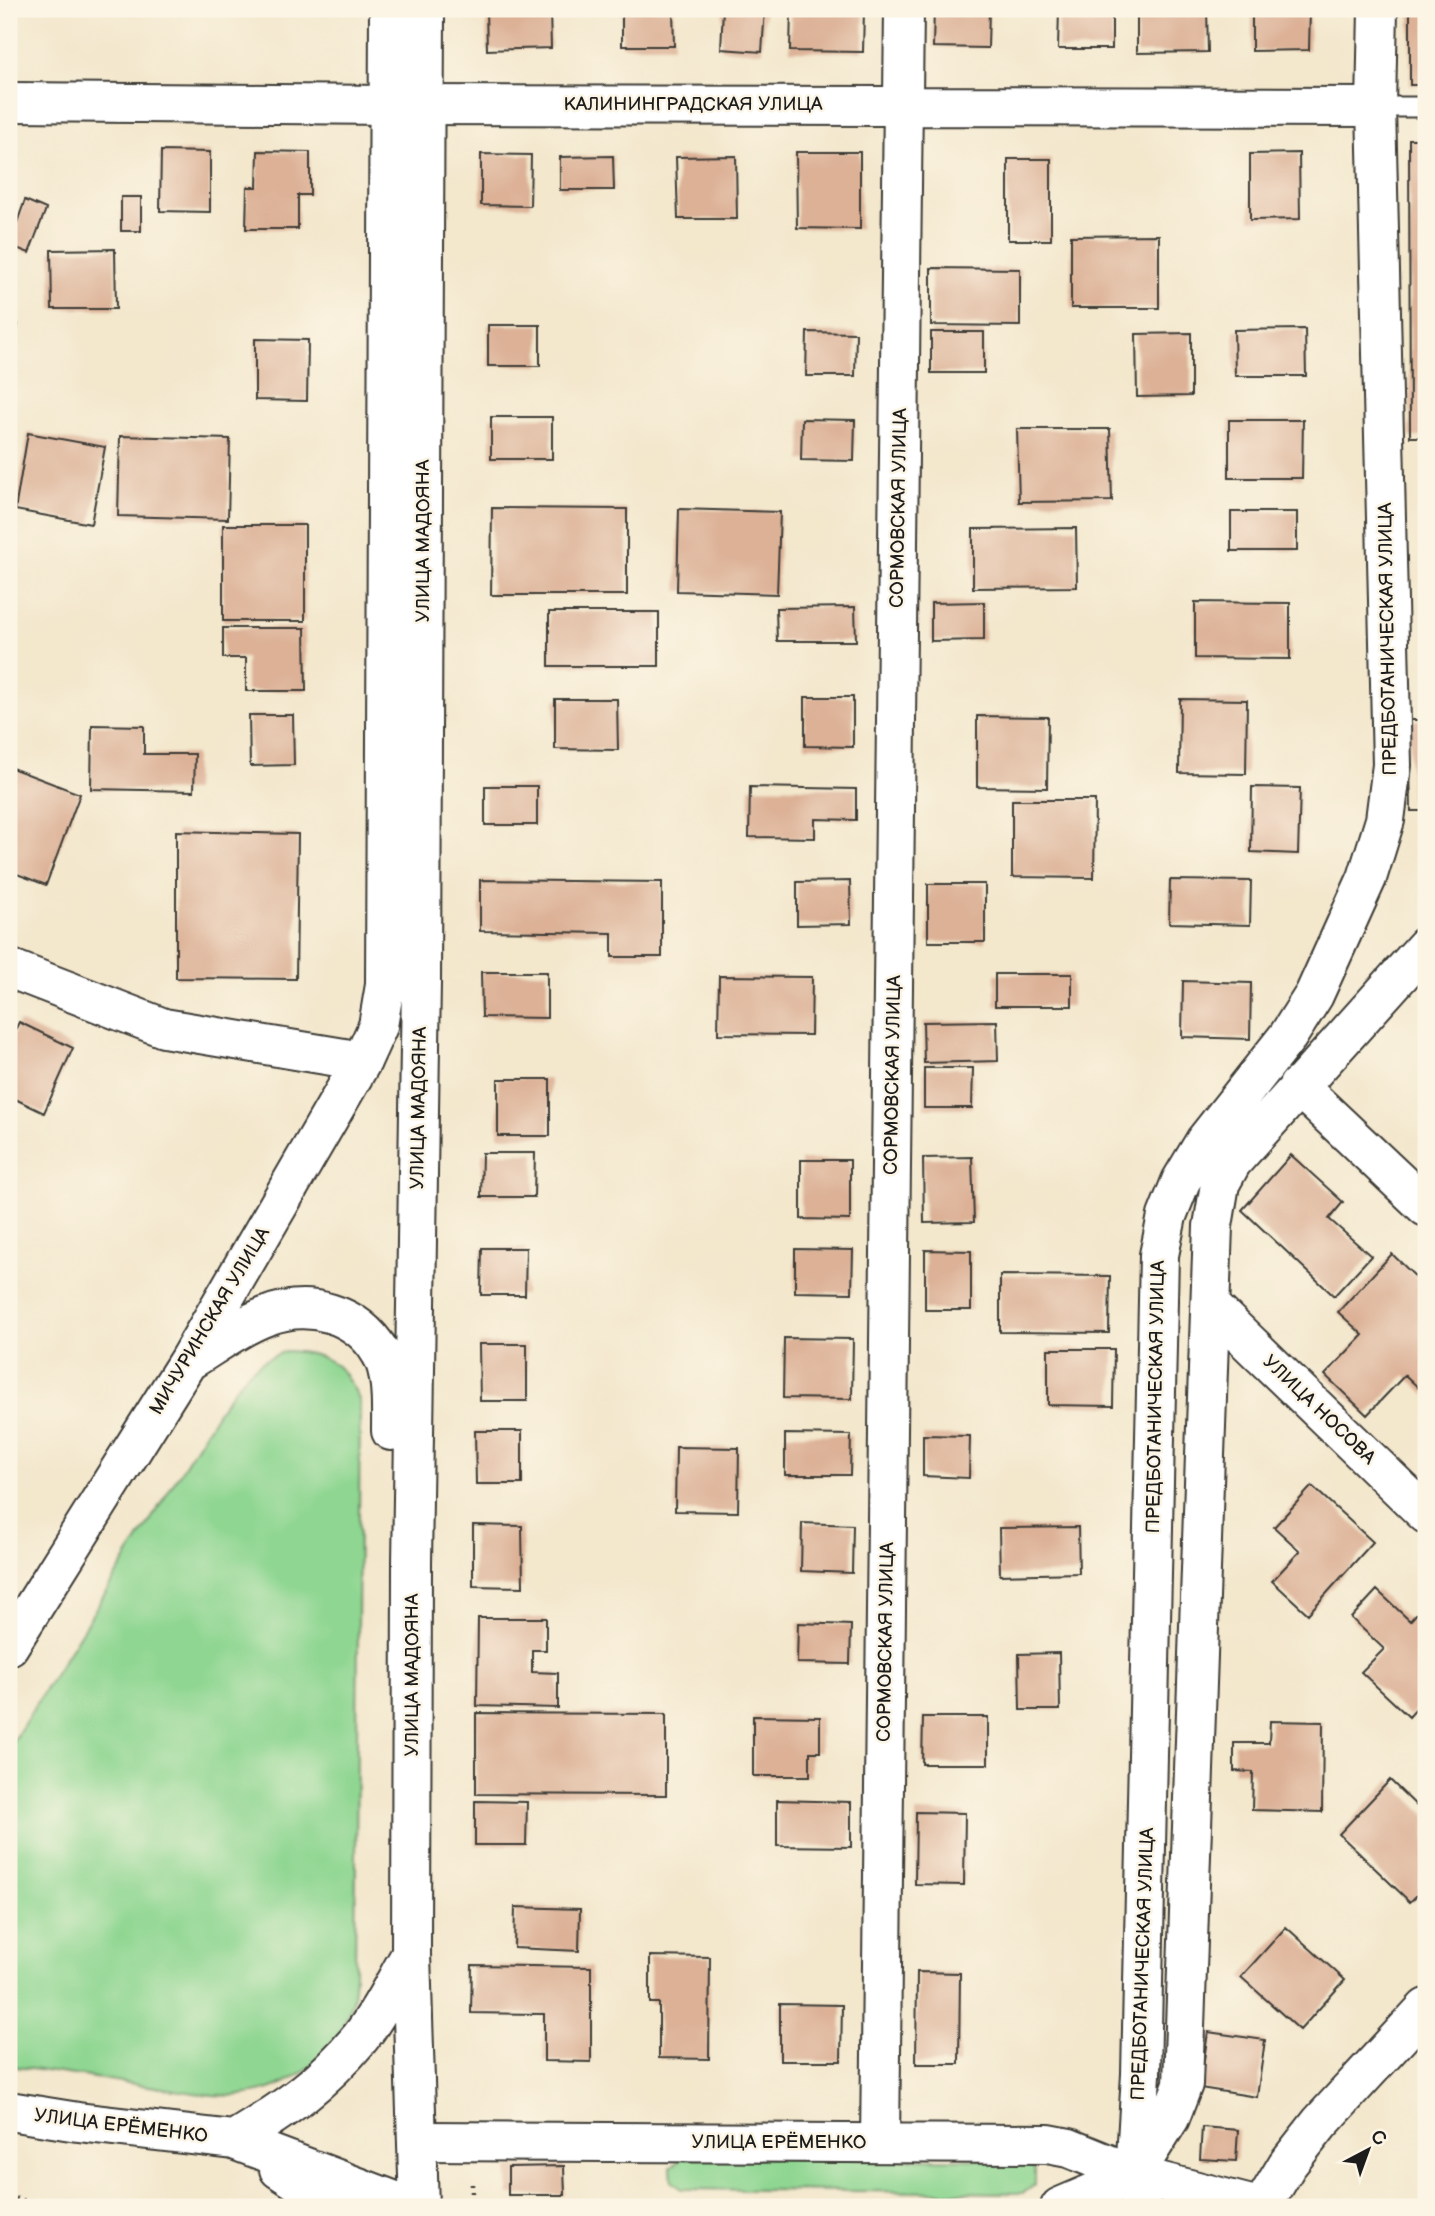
<svg xmlns="http://www.w3.org/2000/svg" width="1435" height="2216" font-family="'Balsamiq Sans',sans-serif">
<style>
.green{fill:#8ed691;stroke:#557956;stroke-width:2}
.building{fill:#dcb196}
.lines{fill:none;stroke-linecap:round;stroke-linejoin:round}
.lane-casing{stroke:#3c3a36;stroke-width:23}
.street-casing{stroke:#3c3a36;stroke-width:42}
.primary-casing{stroke:#3c3a36;stroke-width:42}
.path{stroke:#3c3a36;stroke-width:4.5;stroke-dasharray:2 5;stroke-linecap:butt}
.lane{stroke:#fff;stroke-width:19}
.street{stroke:#fff;stroke-width:38}
.primary{stroke:#fff;stroke-width:38}
.labels{text-anchor:middle;dominant-baseline:central;stroke-width:5;stroke-linejoin:round;paint-order:stroke}
.street-label{font-size:19px;fill:#1c1c1c;stroke:#fcf5e5}
</style>
<rect width="100%" height="100%" fill="#fcf5e5"/>
<filter id="ink" filterUnits="userSpaceOnUse"><feTurbulence type="fractalNoise" baseFrequency=".0143" numOctaves="2"/><feDisplacementMap in="SourceGraphic" scale="14" xChannelSelector="R" yChannelSelector="G"/><feConvolveMatrix kernelMatrix="1 2 1 2 8 2 1 2 1" color-interpolation-filters="sRGB"/></filter>
<filter id="wash" filterUnits="userSpaceOnUse"><feTurbulence type="fractalNoise" baseFrequency=".00686" numOctaves="4" result="noise"/><feDisplacementMap in="SourceGraphic" scale="28" xChannelSelector="R" yChannelSelector="G"/><feGaussianBlur stdDeviation="1.57" result="paint"/><feColorMatrix in="noise" values="0 0 0 0 0 0 0 0 0 0 0 0 0 0 0 0 0 1.4 0 .05"/><feComposite in="paint" operator="in"/></filter>
<g filter="url(#wash)">
<rect width="100%" height="100%" fill="#f3e7cc"/>
<path class="green" d="M287,1351C328,1353 344,1364 360,1402L355,1975C354,1985 354,1996 351,2006C336,2055 292,2090 241,2095C209,2098 173,2089 141,2085C97,2078 53,2072 9,2066V1748L219,1410C240,1382 251,1361 287,1351Z
M683,2157L1024,2160L1035,2169V2185L1023,2193L682,2189L672,2181L671,2167Z"/>
<g id="blocks">
<path class="building" d="M486,9H550L551,48L487,50Z
M622,9H673L674,46H622Z
M723,9H765L762,52L721,49Z
M791,9H864L863,52L790,51Z
M934,9H989L988,48L933,47Z
M1059,9H1112V49H1058Z
M1159,9H1207L1208,52L1137,53V13H1159Z
M1252,9H1310L1309,50L1252,51Z
M1410,9H1426V85H1410Z
M1409,139H1426V437H1410Z
M161,151L210,152V212L160,211Z
M258,151L310,152V195H298V229H246L247,187H257Z
M796,152H860V229L797,228Z
M1299,153L1300,219L1250,220V154Z
M481,154L531,155L530,206L481,205Z
M613,156L614,190H560V157Z
M736,156L737,219H678L676,157Z
M1008,159H1051V240H1008Z
M121,197H141V231H121Z
M25,200L46,209L29,253L9,245Z
M1159,235V308H1071V236Z
M115,249L116,309H52L51,250Z
M931,268L1020,269V326L931,325Z
M9,322L18,324L10,368L9,367Z
M488,325H540V366H488Z
M1305,329L1306,376H1235L1234,330Z
M807,332L856,333L855,376H806Z
M931,332H984V373H931Z
M1191,333V396L1137,397L1136,334Z
M255,339L308,340L307,401L255,400Z
M491,417H552V459H491Z
M802,419L855,420L854,461L801,460Z
M1229,420H1303L1302,478H1229Z
M1017,429H1110L1112,501L1019,502Z
M28,433L105,447L91,524L15,510Z
M120,436L230,439L228,519L118,516Z
M492,508L627,509V595H491Z
M679,509L780,512L777,594L677,591Z
M1231,512H1297V551H1231Z
M223,525H305V621H223Z
M1076,528L1077,587L973,588V529Z
M984,602V640L931,641V603Z
M1195,602L1290,603V659L1195,658Z
M855,607L856,641H777L776,608Z
M549,612H659V666H549Z
M223,628H305L306,691H246V658H223Z
M805,697H853V747L805,746Z
M555,699H617L618,750L555,749Z
M1180,699L1247,700L1246,774L1179,773Z
M249,715H293L294,765L250,766Z
M977,716L1048,717L1047,788L977,787Z
M1409,720H1426V811H1411Z
M92,725L144,726V754H195L194,791L91,789Z
M9,767L80,794L46,885L9,871Z
M485,786H537V825H485Z
M750,787L856,789V820L815,819V838L749,837Z
M1252,787L1300,788L1298,854L1251,852Z
M1012,800H1095L1094,878L1012,877Z
M176,831L298,834L296,979L176,978Z
M480,880L662,882V957H612V933L480,931Z
M1170,880L1251,881L1250,925L1169,923Z
M850,881L851,924L797,925V882Z
M928,884H985V942H928Z
M481,972H547V1018L482,1017Z
M995,974H1072V1006H995Z
M719,976L812,977L811,1035L718,1034Z
M1183,981L1251,983L1250,1039L1182,1037Z
M997,1021L998,1061L924,1063L923,1022Z
M19,1022L73,1048L44,1113L9,1096V1042Z
M924,1068H973L972,1108H924Z
M498,1079H550V1136H498Z
M482,1153H535L534,1197H481Z
M1291,1155L1343,1202L1329,1219L1371,1256L1334,1296L1242,1210Z
M972,1157L974,1222L924,1223L923,1158Z
M801,1160H850V1220L801,1219Z
M9,1167L16,1170L9,1184Z
M482,1248H526L525,1295H481Z
M795,1249L853,1250L852,1293L795,1292Z
M925,1250L971,1251V1310H925Z
M1392,1254L1426,1287V1395L1405,1375L1367,1415L1325,1375L1363,1335L1338,1312Z
M1000,1275L1110,1276L1109,1333L1000,1332Z
M784,1338L853,1339L852,1399L783,1398Z
M479,1344H527V1401H480Z
M1048,1349H1114L1113,1406L1048,1405Z
M475,1431H522V1484H476Z
M785,1434L851,1435L850,1475H785Z
M923,1435L970,1436L969,1478L923,1476Z
M676,1447L739,1448L738,1512L675,1511Z
M1312,1486L1373,1542L1308,1614L1272,1581L1300,1551L1274,1527Z
M802,1523L853,1525L852,1573L801,1571Z
M473,1525L522,1526L523,1587L473,1586Z
M1078,1527L1079,1573L1000,1575L999,1528Z
M1377,1590L1410,1621L1426,1603V1698L1409,1717L1361,1672L1384,1649L1351,1618Z
M478,1618H546V1650H532V1672L558,1673V1708L477,1706Z
M798,1623L851,1625L850,1664L797,1663Z
M1059,1653L1060,1710H1020L1019,1654Z
M476,1713L666,1714V1795L476,1794Z
M753,1716L820,1717V1752H810V1776H753Z
M923,1717H988V1764H922Z
M1270,1721L1323,1722L1322,1812L1252,1810L1253,1772L1234,1771V1743H1269Z
M1390,1780L1426,1815V1886L1410,1902L1339,1834Z
M777,1800L851,1802V1847L777,1846Z
M475,1801L527,1802L526,1845H475Z
M916,1812L965,1813L964,1885L915,1884Z
M515,1907L580,1909L579,1951L514,1948Z
M1286,1927L1345,1980L1300,2030L1241,1977Z
M650,1956L710,1957L709,2059L659,2058V2003H650Z
M472,1965L591,1967V2062L544,2061V2014L471,2013Z
M917,1972L960,1973L959,2064H916Z
M780,2004L842,2005L841,2061H780Z
M1208,2032L1265,2040L1257,2097L1200,2088Z
M1202,2127L1238,2130L1236,2161L1200,2159Z
M564,2166L565,2195H508V2167Z"/>
</g>
</g>
<g filter="url(#ink)">
<use href="#blocks" fill-opacity="0" stroke="#3c3a36" stroke-width="2"/>
<g class="lines">
<g class="lane-casing">
<path id="lane" d="M1376,107H1426"/>
</g>
<g class="street-casing">
<path id="street" d="M9,102L390,105L1376,107
M9,968L164,1028L362,1061
M1298,1086L1426,1207
M1212,1307L1426,1514
M419,2141L1048,2144L1069,2148L1135,2175L1259,2207
M880,2142L904,9
M1136,2172L1170,2118L1183,2084L1213,1226L1220,1184L1232,1162L1426,946
M1060,2207L1135,2175
M1141,2207L1135,2175L1141,2074L1159,1255L1167,1216L1181,1181L1205,1141L1288,1036L1314,995L1367,878L1385,820L1392,765L1376,107L1378,9
M1262,2207L1287,2165L1320,2123L1426,2008"/>
</g>
<g class="primary-casing">
<path id="primary" d="M192,1359C216,1344 240,1326 267,1316C308,1300 357,1313 380,1352C393,1372 391,1408 391,1431
M9,1646L188,1361L362,1061L378,1026L385,985L389,9
M9,2111L78,2122L234,2140L411,2207
M234,2140C284,2110 322,2084 360,2038C380,2013 395,1981 411,1954
M279,2169L296,2180L326,2207
M419,2207L411,1954L412,1563L421,982L425,9"/>
</g>
<path class="path" d="M9,2197L52,2207
M472,2207V2180"/>
<use href="#lane" class="lane"/>
<use href="#street" class="street"/>
<use href="#primary" class="primary"/>
</g>
</g>
<g class="labels">
<g class="street-label">
<text x="693" y="104">КАЛИНИНГРАДСКАЯ УЛИЦА</text>
<text transform="translate(899 508) rotate(-89)">СОРМОВСКАЯ УЛИЦА</text>
<text transform="translate(423 541) rotate(-90)">УЛИЦА МАДОЯНА</text>
<text transform="translate(1388 639) rotate(-91)">ПРЕДБОТАНИЧЕСКАЯ УЛИЦА</text>
<text transform="translate(893 1075) rotate(-89)">СОРМОВСКАЯ УЛИЦА</text>
<text transform="translate(419 1108) rotate(-89)">УЛИЦА МАДОЯНА</text>
<text transform="translate(210 1321) rotate(-59)">МИЧУРИНСКАЯ УЛИЦА</text>
<text transform="translate(1156 1397) rotate(-89)">ПРЕДБОТАНИЧЕСКАЯ УЛИЦА</text>
<text transform="translate(1319 1410) rotate(44)">УЛИЦА НОСОВА</text>
<text transform="translate(886 1642) rotate(-89)">СОРМОВСКАЯ УЛИЦА</text>
<text transform="translate(412 1675) rotate(-90)">УЛИЦА МАДОЯНА</text>
<text transform="translate(1143 1964) rotate(-88)">ПРЕДБОТАНИЧЕСКАЯ УЛИЦА</text>
<text transform="translate(121 2126) rotate(7)">УЛИЦА ЕРЁМЕНКО</text>
<text x="779" y="2142">УЛИЦА ЕРЁМЕНКО</text>
</g>
</g>
<rect width="1435" height="2216" fill="none" stroke="#fcf5e5" stroke-width="35"/>
<g transform="translate(1368 2150) rotate(41)" stroke="#fcf5e5" stroke-width="5" paint-order="stroke">
<path d="M0-5L12 26L0 18L-12 26Z" fill="#1c1c1c"/>
<text y="-10" font-size="19" font-weight="bold" text-anchor="middle" fill="#1c1c1c">С</text>
</g>
</svg>
